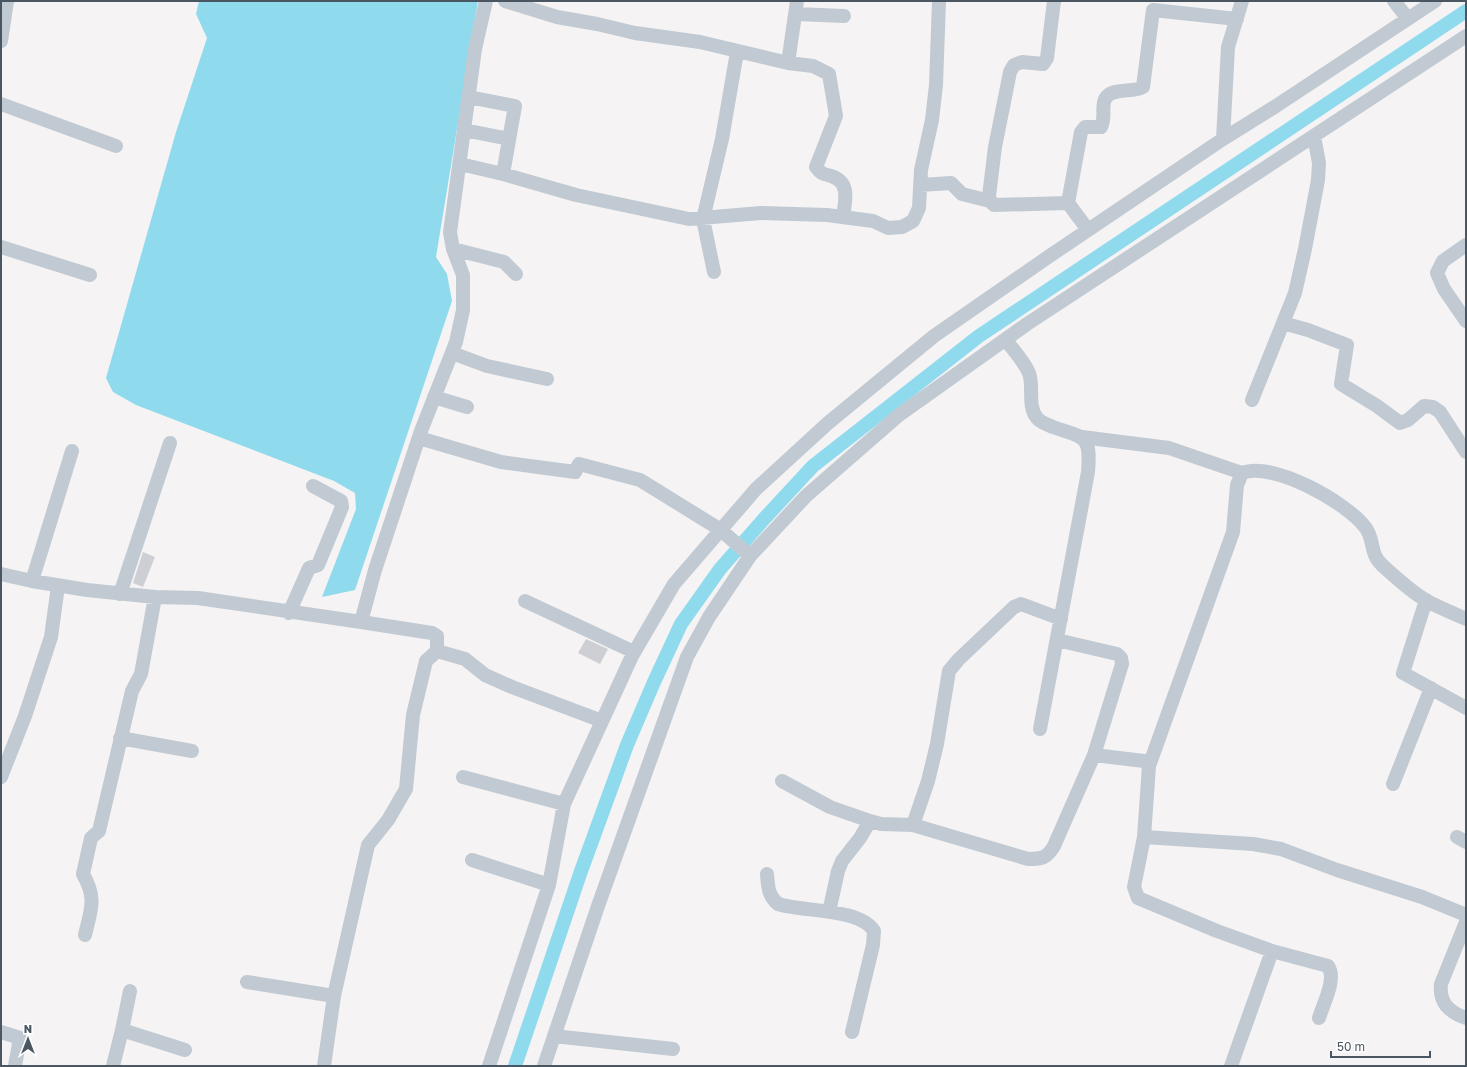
<svg xmlns="http://www.w3.org/2000/svg" width="1467" height="1067" font-family="'Golos Text',sans-serif">
<style>
.water{fill:#90daee}
.lines{fill:none;stroke-linecap:round;stroke-linejoin:round}
.canal{stroke:#90daee;stroke-width:14}
.building{fill:#cdcfd5}
.minor{stroke:#c1cad2;stroke-width:14}
</style>
<rect width="100%" height="100%" fill="#f5f3f3"/>
<path class="water" d="M199,1H478L436,257L447,274L452,301L355,590L322,597L356,509L355,493L334,481L136,405L113,392L106,378L176,132L207,38L196,14Z"/>
<g class="lines">
<path class="canal" d="M515,1066L580,874L627,745L654,682L681,624L720,569L763,520L813,466L979,336L1466,11"/>
</g>
<path class="building" d="M143,552L155,557L143,587L133,583Z
M586,639L608,649L600,664L578,653Z"/>
<g class="lines">
<path class="minor" d="M505,1L557,17L597,24L635,33L700,42L788,63L813,66L829,74L836,116L816,167C821,174 824,174 831,176C851,182 845,201 843,217
M1054,1L1047,58L1043,64L1022,62L1014,65L1010,72L995,147L989,196L990,201L994,205L1068,203
M1394,1L1408,19
M796,14L844,16
M1,41L7,1
M788,63L797,1
M469,97L515,106L503,174
M1,104L116,146
M464,130L509,139
M1223,139L1228,47L1242,1
M460,164L503,174L576,195L689,219L761,213L827,215L873,221L888,228L902,227L913,221L919,208L921,170L932,120L936,85L939,1
M920,185L951,183L962,194L990,201
M1088,230L1068,203L1081,132L1085,127H1101C1106,118 1101,108 1105,99C1111,87 1133,93 1143,87L1153,10L1237,19
M1466,245L1443,261L1437,273L1444,289L1466,321
M1,247L90,275
M453,249L504,262L516,274
M714,272L703,219L722,139L737,52
M1283,323L1308,330L1347,345L1341,384L1377,406L1400,423L1408,420L1424,406L1433,407L1440,412L1466,452
M1006,340C1013,350 1024,361 1029,373C1034,386 1027,406 1037,418C1040,422 1048,425 1053,427C1085,438 1091,435 1088,472L1040,729
M452,353L487,366L547,379
M434,397L467,407
M1252,400L1295,293L1305,249L1318,180L1319,163L1314,136
M1082,437L1169,448L1242,473
M419,438L501,462L575,472L579,464L640,480L721,530L750,556
M1,574L32,581L87,590L155,597L198,598L361,622L375,570L421,431L456,342L463,310V275L453,249L450,232L475,49L486,1
M32,581L72,451
M120,594L170,443
M1426,600L1403,673L1466,708
M525,601L634,652
M289,613L309,568L318,565L342,507L341,501L313,486
M361,622L432,633L437,636V651L465,659L485,675L512,687L602,721
M120,738L192,751
M1094,755L1144,761L1149,766L1144,837L1134,887L1138,898L1217,931L1272,951L1328,966C1337,979 1323,1004 1319,1018
M1149,766L1233,532L1237,485L1242,473C1273,461 1346,502 1365,527C1375,539 1369,553 1382,565C1394,576 1413,593 1427,601C1440,608 1453,613 1466,619
M1,777L25,716L51,637L58,586
M463,777L564,804
M782,781L830,807L870,821L881,824L913,825L1028,859C1042,859 1047,858 1054,846L1094,755L1122,664L1121,658L1117,654L1057,640
M1393,784L1431,688
M913,825L928,781L937,744L949,671L958,660L1014,607L1021,604L1061,619
M1144,837L1253,844L1281,849L1337,870L1422,897L1466,915
M1457,837L1466,842
M472,860L549,885
M767,874C768,886 768,896 778,904C803,912 860,908 874,931L873,945L852,1032
M829,912L838,871L842,861L860,838L870,821
M1466,922L1441,984C1439,1003 1449,1012 1466,1018
M85,935C91,909 97,899 83,874L91,838L99,831L132,691L141,674L155,597
M247,982L334,996
M122,1030L130,991
M1,1032L20,1038L15,1066
M554,1036L673,1049
M113,1066L122,1030L185,1050
M324,1066L334,996L368,845L388,820L406,789L413,715L426,661L437,651
M489,1066L549,885L564,804L632,656L674,584L756,489L828,423L934,336L1051,255L1223,139L1276,106L1435,1
M544,1066L598,906L687,657L709,617L750,556L806,496L899,415L1027,324L1466,36
M1231,1066L1272,951"/>
</g>
<rect width="1467" height="1067" fill="none" stroke="#4a5661" stroke-width="4"/>
<g transform="translate(28 1039)" stroke="#ffffff" stroke-width="3" paint-order="stroke">
<path d="M0-3L7 15L0 10L-7 15Z" fill="#4a5661"/>
<text y="-6" font-size="11" font-weight="bold" text-anchor="middle" fill="#4a5661">N</text>
</g>
<path d="M1331 1051v6h99v-6" fill="none" stroke="#4a5661" stroke-width="2"/>
<text x="1337" y="1051" font-size="12" fill="#4a5661" stroke="#ffffff" stroke-width="3" paint-order="stroke">50 m</text>
</svg>
